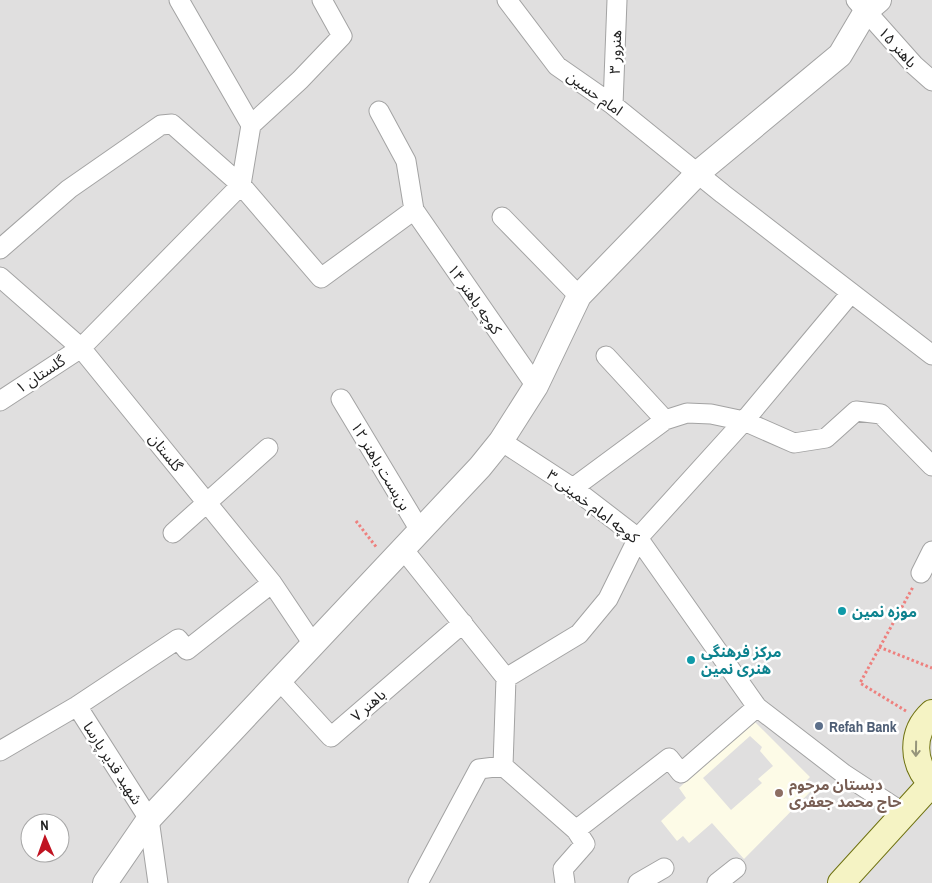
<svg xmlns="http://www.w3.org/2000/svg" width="932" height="883" font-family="'Archivo Narrow','Noto Sans Arabic',sans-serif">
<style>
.residential{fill:#e0dfdf;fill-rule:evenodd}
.education{fill:#fdfbe7;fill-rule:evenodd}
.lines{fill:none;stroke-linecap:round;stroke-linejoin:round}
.minor-casing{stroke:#a3a3a3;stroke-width:21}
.tertiary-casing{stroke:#a3a3a3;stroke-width:26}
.secondary-casing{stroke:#6f7210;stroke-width:28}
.path{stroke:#ee807e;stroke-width:3;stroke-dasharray:2.5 2.5;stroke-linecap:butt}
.minor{stroke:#fff;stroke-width:19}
.tertiary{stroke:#fff;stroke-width:24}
.secondary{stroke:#f5f3c4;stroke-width:26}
.oneway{stroke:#96957b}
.culture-dot{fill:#0f9aa8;stroke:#fff;stroke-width:2}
.service-dot{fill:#5c6f8a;stroke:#fff;stroke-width:2}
.education-dot{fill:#8d6e63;stroke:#fff;stroke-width:2}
.labels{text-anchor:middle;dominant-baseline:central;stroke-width:5;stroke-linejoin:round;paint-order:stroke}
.street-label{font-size:15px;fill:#222;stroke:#fff}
.culture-label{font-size:15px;font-weight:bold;fill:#0d838f;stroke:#fff;text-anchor:start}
.service-label{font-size:15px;font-weight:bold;fill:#4e5e75;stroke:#fff;text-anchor:start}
.education-label{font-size:15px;font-weight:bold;fill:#785e54;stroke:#fff;text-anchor:start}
</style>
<rect width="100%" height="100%" fill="#f1eee9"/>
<path class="residential" d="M0,0H932V883H0ZM30,823H60V853H30Z"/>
<path class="education" d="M753,720L810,777L805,782L813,789L744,859L712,823L689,843L683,836L677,841L661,821L686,798L679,788ZM750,736L762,747L760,751L773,766L758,779L762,783L731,810L703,778Z"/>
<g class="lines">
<g class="minor-casing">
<path id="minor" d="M179,0L251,125
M507,0L557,66L613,105L723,194L932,355
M856,0L914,65L932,81
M613,105L617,0
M379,111L406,161L414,210L536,386
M502,217L579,296
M0,249L69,189L161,125L172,124L241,185L321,278L414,210
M0,277L81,348L272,583L313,644
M606,356L665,420
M341,399L421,532
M0,401L81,348L241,185L251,125L300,80L342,36L322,0
M501,441L573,488L638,538L757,707L844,774L905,814
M573,488L665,420L687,413L711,414L744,421L794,443L826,438L856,411L881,414L932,466
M173,533L268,448
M403,549L506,678L503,766
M921,573L932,551
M506,678L579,634L608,599L638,538L744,421L851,293
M279,680L331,737L463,623
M77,706L149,819L158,883
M0,751L77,706L178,639L187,650L272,583
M418,883L479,769L503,766L576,830
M565,883L563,869L585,844L576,830L669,758L681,773L757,707
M638,883L664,868
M717,883L736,868"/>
</g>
<g class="tertiary-casing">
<path id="tertiary" d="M105,883L149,819L480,467L501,441L536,386L579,296L699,172L840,55L866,11L879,0"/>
</g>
<g class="secondary-casing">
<path id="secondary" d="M932,713C910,733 912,764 932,784
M841,883L931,784"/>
</g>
<path class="path" d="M356,521L377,548
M879,647L932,668
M906,711L860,683L913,587"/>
<use href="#minor" class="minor"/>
<use href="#tertiary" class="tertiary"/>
<use href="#secondary" class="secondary"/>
</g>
<defs><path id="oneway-shaft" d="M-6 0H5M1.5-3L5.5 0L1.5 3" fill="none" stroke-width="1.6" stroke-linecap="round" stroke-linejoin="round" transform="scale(1.25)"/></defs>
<use class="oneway" href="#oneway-shaft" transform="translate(916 749) rotate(91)"/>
<g class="culture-dot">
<circle cx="842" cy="611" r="5"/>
<circle cx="691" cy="660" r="5"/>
</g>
<circle class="service-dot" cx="819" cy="726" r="5"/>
<circle class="education-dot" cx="779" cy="793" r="5"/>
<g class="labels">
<g class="street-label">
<text transform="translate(898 47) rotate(48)">باهنر ۱۵</text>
<text transform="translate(615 52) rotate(-88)">هنرور ۳</text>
<text transform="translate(595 93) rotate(36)">امام حسین</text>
<text transform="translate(475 299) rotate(55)">کوچه باهنر ۱۴</text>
<text transform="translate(40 374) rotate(-33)">گلستان ۱</text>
<text transform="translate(166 452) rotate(51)">گلستان</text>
<text transform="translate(381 466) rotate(59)">بن‌بست باهنر ۱۲</text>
<text transform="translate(593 506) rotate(37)">کوچه امام خمینی ۳</text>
<text transform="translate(368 705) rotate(-41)">باهنر ۷</text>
<text transform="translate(113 763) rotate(57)">شهید قدیر پارسا</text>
</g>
<g class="culture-label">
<text x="852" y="611">موزه نمین</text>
<text x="701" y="651">مرکز فرهنگی<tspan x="701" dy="17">هنری نمین</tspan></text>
</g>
<g class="service-label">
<text x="829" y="726">Refah Bank</text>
</g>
<g class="education-label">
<text x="789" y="784">دبستان مرحوم<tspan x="789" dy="17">حاج محمد جعفری</tspan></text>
</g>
</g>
<g transform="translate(45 838) rotate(358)"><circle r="24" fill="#ffffff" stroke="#a7a7a7"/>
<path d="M0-4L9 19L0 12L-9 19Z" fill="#c01321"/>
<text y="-8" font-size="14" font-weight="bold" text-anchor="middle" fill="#222222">N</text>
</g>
</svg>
